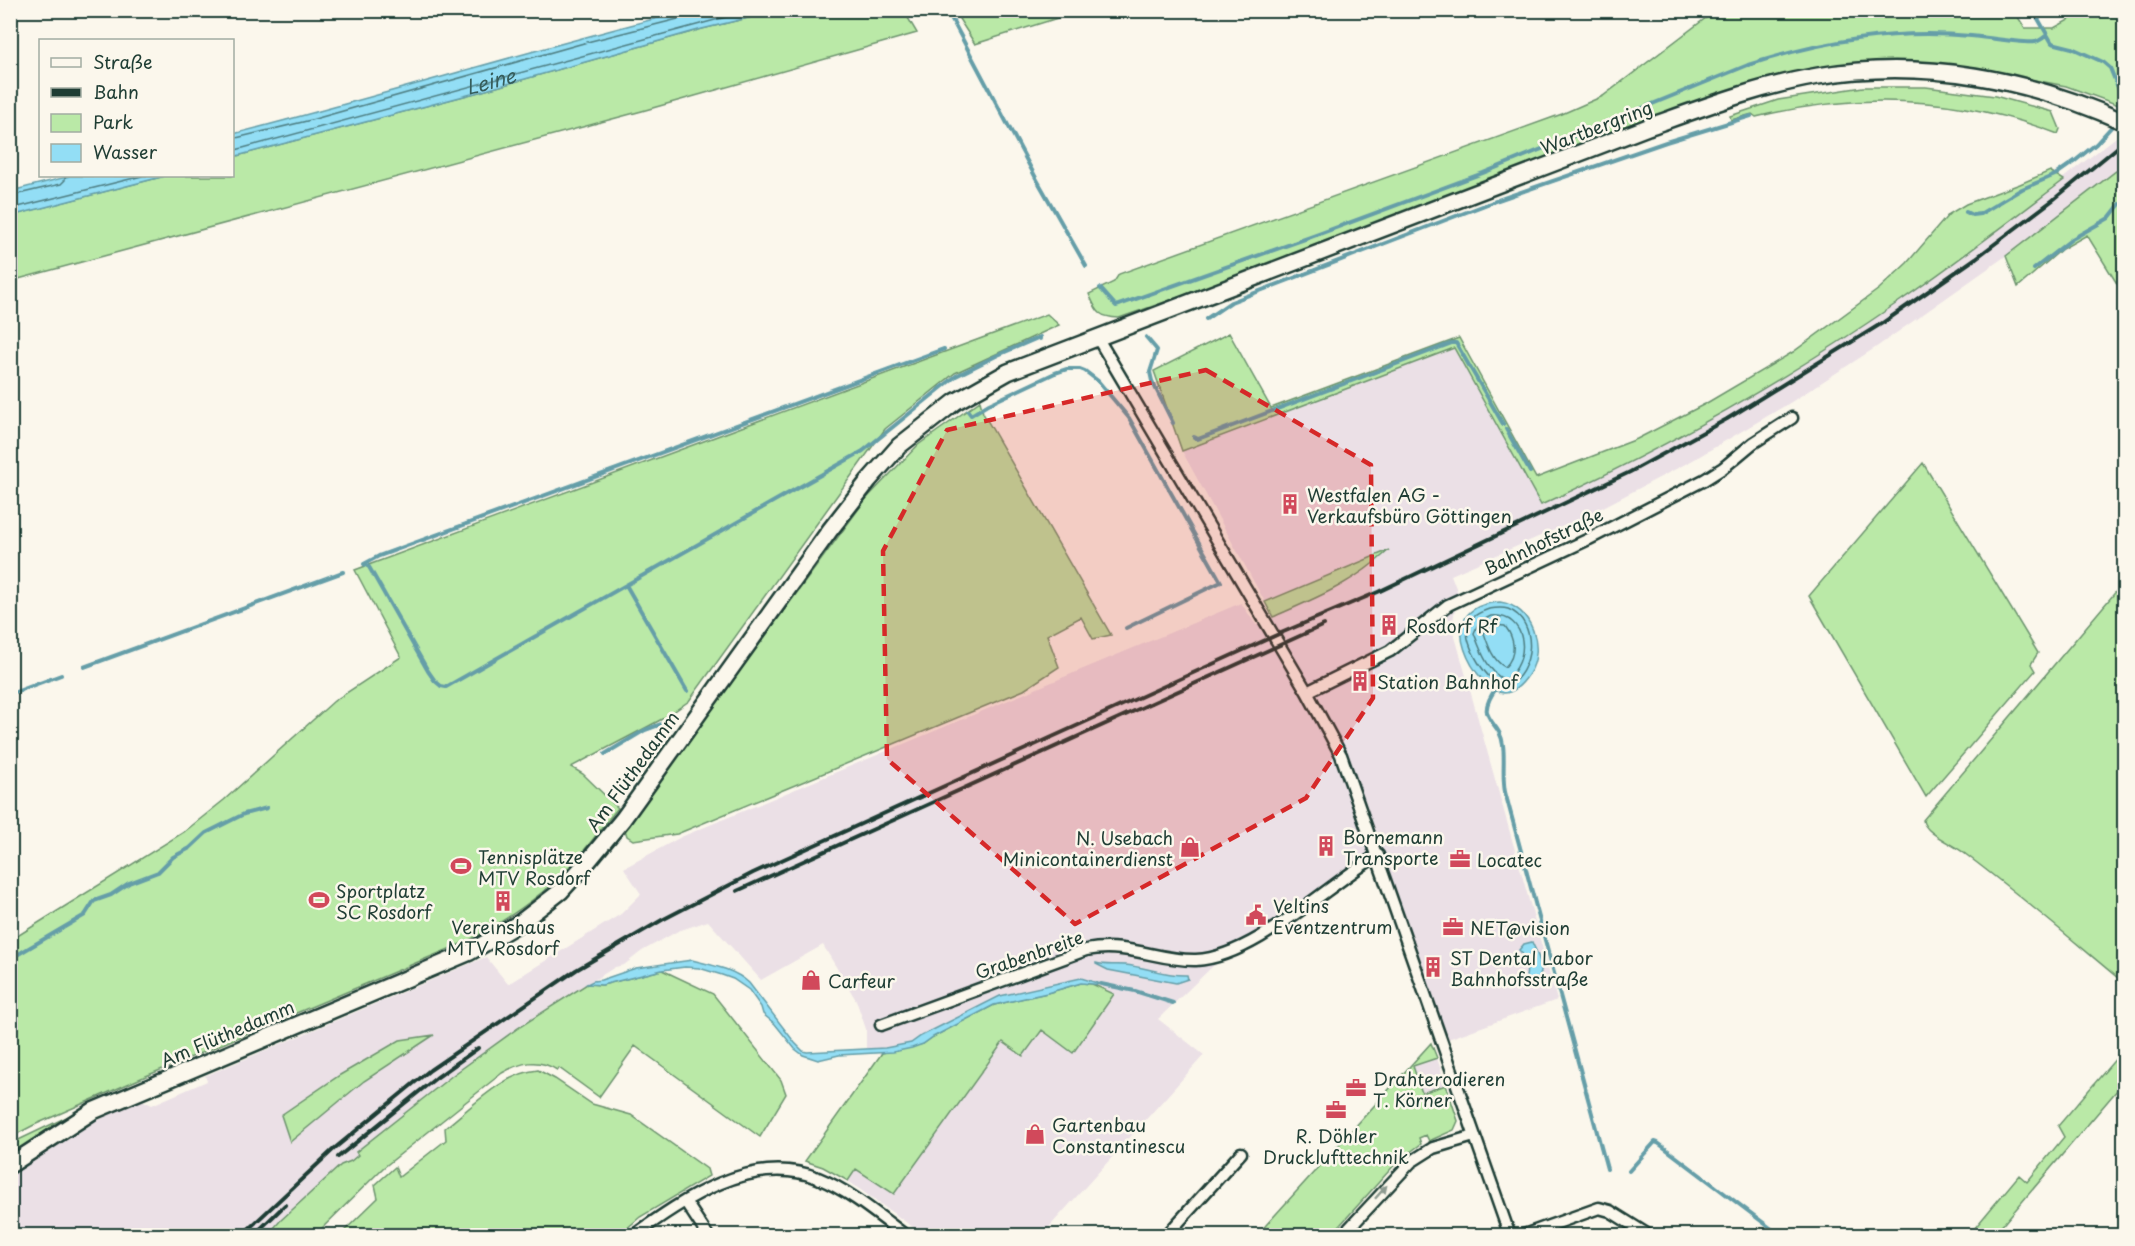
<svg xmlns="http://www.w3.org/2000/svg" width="2135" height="1246" font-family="'Playpen Sans',sans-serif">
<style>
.built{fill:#ebe0e6}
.green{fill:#bae9a7;stroke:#6c936e;stroke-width:1.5}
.water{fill:#93def5;stroke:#659ea8;stroke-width:1.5}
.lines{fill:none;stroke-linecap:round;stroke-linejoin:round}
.shore{stroke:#4d7d81;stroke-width:1.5}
.stream{stroke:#659ea8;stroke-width:4}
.minor-casing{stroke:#1f3d34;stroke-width:15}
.secondary-casing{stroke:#1f3d34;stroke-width:20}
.minor{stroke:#fbf7ec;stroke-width:10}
.secondary{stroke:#fbf7ec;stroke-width:15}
.rail{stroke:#1f3d34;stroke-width:4}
.oneway{fill:#8d9a90}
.marked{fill:#d62828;fill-opacity:0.2;stroke:#d62828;stroke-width:4.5;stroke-dasharray:12 8;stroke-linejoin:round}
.labels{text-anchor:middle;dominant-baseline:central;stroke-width:5;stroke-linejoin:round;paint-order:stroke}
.street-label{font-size:18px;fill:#1f3d34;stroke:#fbf7ec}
.poi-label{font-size:18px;fill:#1f3d34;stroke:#fbf7ec;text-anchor:start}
.water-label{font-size:20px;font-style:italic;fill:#365d5b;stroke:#fbf7ec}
</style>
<rect width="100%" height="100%" fill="#fbf7ec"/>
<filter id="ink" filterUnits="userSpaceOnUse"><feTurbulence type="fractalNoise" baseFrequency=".0167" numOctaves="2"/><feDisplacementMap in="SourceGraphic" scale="12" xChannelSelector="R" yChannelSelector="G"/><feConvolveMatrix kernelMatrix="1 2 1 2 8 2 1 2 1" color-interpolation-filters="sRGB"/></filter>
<g filter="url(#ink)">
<path class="built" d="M2124,131V164L2037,234L1875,348L1788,404L1693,460L1586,516L1451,575L1458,593L1452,626L1557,1000L1448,1039L1382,851L1258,944L1213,966L1158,1019L1204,1055L1042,1235H924L848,1181L856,1169L894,1193L1003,1042L1042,1030L1073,1052L1114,994L933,1037L882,1053H864L866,1049V1029L856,1000L823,945L761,980L708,921L678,931L642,951L624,965L615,967L518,1028L428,1094L356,1152L358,1154L351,1161L341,1165L280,1221L267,1235H24L11,1223L10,1175L89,1124L142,1100L152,1105L207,1081L205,1076L486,957L508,984L621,914L641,894L624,868L681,837L1241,603L1256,625L1338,588L1387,552L1265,602L1182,451L1454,348L1542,505L1642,456L1813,358L1943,271Z
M1437,1058L1446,1085L1422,1093L1413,1066Z"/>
<path class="green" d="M777,11H904L917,33L642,111L11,281L10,216L165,176H232L233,157L479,92L702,29Z
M954,11H1080L975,44Z
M1715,11H2014L2025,28H2054L2085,11H2124V107L2066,86L1980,70L1833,68L1119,318C1098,317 1097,312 1089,294L1114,282L1119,274L1562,114L1603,96Z
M1863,87H1926L1995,96L2053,112L2060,129L2058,134C1960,96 1858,92 1756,117L1752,114L1731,120L1730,116L1778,100Z
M2050,171L2064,180C2010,221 1956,263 1900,301C1787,379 1666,448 1541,505L1454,348L1182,451L1154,371L1229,333L1271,408L1459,338L1536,478L1637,439L1705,404L1793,352L1879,289L1907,263L1949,214L1966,204L2020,184Z
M2116,171L2124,175V295L2087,235L2062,249L2018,287L2006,256Z
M1047,314L1059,325L955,373L885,429L689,701L666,717L571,767L583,774L618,808C602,827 588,847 571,865C542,897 505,921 468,941L146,1076L34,1125L11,1137V940L184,832L224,800L334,701L401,657L355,570Z
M980,401L983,413L1111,635L1093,639L1081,617L1047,635L1059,667L1024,690L677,834L633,840L627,836L625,830L629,821L866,499L918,445Z
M1923,463L2038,653L2031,664L2035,671L1926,797L1809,596Z
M1389,550C1352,584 1318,597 1273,617L1265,602Z
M2124,582V983C2071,939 2019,894 1964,853C1953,844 1924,833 1923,820Z
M662,970L713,994L781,1080L786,1094L760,1137L635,1046L599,1097L559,1068L557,1070C538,1058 521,1062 502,1073L383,1168L315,1235L267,1236L280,1221L341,1165L351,1161L358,1155L356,1152L453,1075L518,1028L587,984L602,985Z
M1081,983L1092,984L1114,994L1073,1053L1042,1030L1023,1056L1003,1042L894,1194L856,1169L848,1181L823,1167L805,1161L882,1053L923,1044L933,1037L994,1005L1047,993Z
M434,1035L364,1081L290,1142L281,1115L340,1075L400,1040Z
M1431,1043L1437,1058L1413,1066L1422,1093L1446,1085L1458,1121L1454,1130L1429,1141L1426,1135L1419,1138L1421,1144L1398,1161L1331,1235H1302L1296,1230L1290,1235H1257Z
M2124,1049V1082L1994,1235H1969L2019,1175L2027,1182L2064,1137L2058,1126Z
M538,1070L555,1079L592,1104L631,1115L707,1169L709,1176L640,1217L625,1230H602L596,1235H340L378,1198L375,1185L395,1167L399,1177L446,1140L445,1128C472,1107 503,1073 538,1070Z
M90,1106L11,1157L10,1144Z"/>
<path class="water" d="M689,10L777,11L702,29L479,92L233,157V134C385,95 536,48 689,10Z
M70,176H165L11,216V191Z
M1500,602C1532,606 1546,649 1529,674C1523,683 1515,693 1504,693C1479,693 1425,606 1500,602Z
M1532,942C1538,956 1546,968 1537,983L1525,981C1528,970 1528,958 1519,950L1524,944Z
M692,960C712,965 734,969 749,983L795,1043L803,1051L807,1052L885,1048L911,1043L921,1036L1000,996L1081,978L1104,985L1081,983L1047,993L994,1005L933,1037L923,1044L912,1048L893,1052L839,1055L818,1060L803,1055L795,1049L775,1024L763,1014L761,1007L749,990L733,979L722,975L699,968L685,967L662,970L602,985L587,984L593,981L601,980L636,968Z
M1096,963C1106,966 1114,964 1125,965C1146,967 1165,976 1187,975L1188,979L1176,983L1108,970L1096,964Z"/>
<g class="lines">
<g class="shore">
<path d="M232,139L311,120L591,41L678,19L683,16L684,10"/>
<path id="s1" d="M232,151L752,10"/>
<path d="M10,196L61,184L65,180V176"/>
<path d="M10,209L142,176"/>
<path d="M1489,609C1495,608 1502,607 1508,609C1539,621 1535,673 1506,687C1489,686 1462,643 1468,626C1471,616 1480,612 1489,609Z"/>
<path d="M1491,616C1528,613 1532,662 1505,680C1488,673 1480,649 1474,633L1479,622Z"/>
<path d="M1493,625L1505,626C1515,639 1517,655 1505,667C1493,661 1488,645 1484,633L1485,628Z"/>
</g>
<path class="stream" d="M947,10L1036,178L1086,266
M2033,10L2052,43L2072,48L2103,62L2110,68L2124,102
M2118,116L2124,103
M1966,212L1972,215L1980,214L2022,189L2055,175L2075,161L2096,144L2115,123
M2034,269L2072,239L2109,218L2120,204
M1100,288L1116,306L1319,234L1483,173L1748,65C1822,41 1893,29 1971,36C1984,37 2026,44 2035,42C2040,41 2043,38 2047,35
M1206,319L1231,302L1498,200L1666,142L1751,116
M1146,337L1157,350L1150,372L1152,381L1173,423
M968,411L971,415L989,404L1055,373L1067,369H1080L1085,371L1098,381L1129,418L1221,582L1126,628
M1506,429L1530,472
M1194,437L1198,439L1452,343H1456L1503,424
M626,585L863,451L956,376L998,355L1040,337V339
M84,667L343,572
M1497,687C1472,721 1500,718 1503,745C1505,761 1502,776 1505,792L1607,1169
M687,691L626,585L446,687L441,686L435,681L428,671L369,567L364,564L379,556L944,349
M10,694L61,675
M605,754L645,730L667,722L670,728
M10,959L85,915L94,901L111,895L129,883L158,872L173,857L190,848L206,833L244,814L267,808
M1101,984L1135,991L1173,1003
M1629,1171L1655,1142L1658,1143L1781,1236"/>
<g class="minor-casing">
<path id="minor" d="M1097,337L1307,692L1341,755L1510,1236
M1307,692L1390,651L1448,605L1589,539L1704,480L1723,468L1753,443L1792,418
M881,1025L1086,950C1129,942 1157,961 1196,960C1255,957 1326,886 1378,855
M685,1201L708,1236
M633,1236C684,1199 752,1152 818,1178C850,1191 878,1215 906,1236
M1166,1236L1241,1153
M1342,1236L1411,1162L1433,1148L1474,1136
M1521,1236L1599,1208L1610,1211L1650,1236"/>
</g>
<g class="secondary-casing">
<path id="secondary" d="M10,1165L93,1111L470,952L521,922L561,891L589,860L623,819L830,530L869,480L899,446L955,402L1008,372L1648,127C1704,107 1759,86 1818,76C1923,58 2029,79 2124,122"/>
</g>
<use href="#minor" class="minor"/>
<use href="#secondary" class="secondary"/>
<path class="rail" d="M737,891L1324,625
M338,1157L436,1078L478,1048
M241,1236L335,1148L430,1070L576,970L662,920L753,873L1281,633L1378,592L1630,472L1727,419L1884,322L1976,258L2053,200L2124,142
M253,1236L285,1205"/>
</g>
<defs><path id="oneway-solid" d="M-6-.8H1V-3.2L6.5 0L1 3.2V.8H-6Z" transform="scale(1.5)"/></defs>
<use class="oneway" href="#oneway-solid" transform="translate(1381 1192) rotate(-48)"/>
</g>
<path class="marked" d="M1206,370L1371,465L1373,698L1306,798L1075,924L887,759L883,551L947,430Z"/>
<defs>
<g id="building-bare" transform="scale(1.62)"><path d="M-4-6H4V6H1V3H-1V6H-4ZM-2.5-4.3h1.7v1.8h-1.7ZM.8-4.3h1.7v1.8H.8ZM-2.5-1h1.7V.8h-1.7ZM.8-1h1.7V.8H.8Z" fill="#d1495b" stroke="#fbf7ec" stroke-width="2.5" paint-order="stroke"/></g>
<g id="shop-bare" transform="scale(1.62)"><path d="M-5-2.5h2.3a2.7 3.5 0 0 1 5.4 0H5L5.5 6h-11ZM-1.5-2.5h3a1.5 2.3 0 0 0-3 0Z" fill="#d1495b" stroke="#fbf7ec" stroke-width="2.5" paint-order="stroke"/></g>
<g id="office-bare" transform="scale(1.62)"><path d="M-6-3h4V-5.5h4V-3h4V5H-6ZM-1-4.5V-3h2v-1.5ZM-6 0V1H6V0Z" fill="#d1495b" stroke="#fbf7ec" stroke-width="2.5" paint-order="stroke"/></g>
<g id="stadium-bare" transform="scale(1.62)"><path d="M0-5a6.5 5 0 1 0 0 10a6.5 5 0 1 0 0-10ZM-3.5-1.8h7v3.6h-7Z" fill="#d1495b" stroke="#fbf7ec" stroke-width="2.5" paint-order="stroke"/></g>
<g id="civic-bare" transform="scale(1.62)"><path d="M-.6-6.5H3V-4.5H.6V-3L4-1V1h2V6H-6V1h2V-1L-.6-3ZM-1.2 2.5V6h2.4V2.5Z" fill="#d1495b" stroke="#fbf7ec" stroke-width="2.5" paint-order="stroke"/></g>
</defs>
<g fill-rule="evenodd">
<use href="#building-bare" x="1290" y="504"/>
<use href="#building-bare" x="1389" y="625"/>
<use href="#building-bare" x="1360" y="681"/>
<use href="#building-bare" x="1326" y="846"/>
<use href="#shop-bare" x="1190" y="847"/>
<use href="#office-bare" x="1460" y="859"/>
<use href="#stadium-bare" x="461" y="866"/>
<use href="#stadium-bare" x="319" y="900"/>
<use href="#building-bare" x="503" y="901"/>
<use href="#civic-bare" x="1256" y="915"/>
<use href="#office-bare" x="1453" y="927"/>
<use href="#building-bare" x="1433" y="967"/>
<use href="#shop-bare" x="811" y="980"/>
<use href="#office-bare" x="1356" y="1088"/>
<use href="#office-bare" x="1336" y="1110"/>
<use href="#shop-bare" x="1035" y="1134"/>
</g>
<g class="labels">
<g class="street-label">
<text transform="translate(1596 127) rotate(-21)">Wartbergring</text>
<text transform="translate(1543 541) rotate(-26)">Bahnhofstraße</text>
<text transform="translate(632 771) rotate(-54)">Am Flüthedamm</text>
<text transform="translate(1029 954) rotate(-19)">Grabenbreite</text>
<text transform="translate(227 1033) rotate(-23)">Am Flüthedamm</text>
</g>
<g class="poi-label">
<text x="1307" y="494">Westfalen AG -<tspan x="1307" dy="21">Verkaufsbüro Göttingen</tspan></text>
<text x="1406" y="625">Rosdorf Rf</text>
<text x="1377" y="681">Station Bahnhof</text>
<text x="1343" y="836">Bornemann<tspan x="1343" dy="21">Transporte</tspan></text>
<text x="1173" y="837" text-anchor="end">N. Usebach<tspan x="1173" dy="21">Minicontainerdienst</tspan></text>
<text x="478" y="856">Tennisplätze<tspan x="478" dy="21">MTV Rosdorf</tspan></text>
<text x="1477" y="859">Locatec</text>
<text x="336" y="890">Sportplatz<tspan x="336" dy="21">SC Rosdorf</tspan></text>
<text x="1273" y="905">Veltins<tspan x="1273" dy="21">Eventzentrum</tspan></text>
<text x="503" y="926" text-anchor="middle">Vereinshaus<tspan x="503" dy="21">MTV Rosdorf</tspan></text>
<text x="1470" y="927">NET@vision</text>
<text x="1450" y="957">ST Dental Labor<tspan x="1450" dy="21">Bahnhofsstraße</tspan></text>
<text x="828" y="980">Carfeur</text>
<text x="1373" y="1078">Drahterodieren<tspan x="1373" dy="21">T. Körner</tspan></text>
<text x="1052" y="1124">Gartenbau<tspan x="1052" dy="21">Constantinescu</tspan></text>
<text x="1336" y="1135" text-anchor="middle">R. Döhler<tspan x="1336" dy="21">Drucklufttechnik</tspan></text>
</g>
<g class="water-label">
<text stroke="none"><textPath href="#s1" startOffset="268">Leine</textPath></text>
</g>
</g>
<rect width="2135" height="1246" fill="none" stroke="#fbf7ec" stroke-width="36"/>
<rect x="18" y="18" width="2099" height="1210" fill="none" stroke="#1f3d34" stroke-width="2" filter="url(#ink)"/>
<rect x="39" y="39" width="195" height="138" fill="#fbf7ec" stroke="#a3ada2" stroke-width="1.5"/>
<rect x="51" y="58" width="30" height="9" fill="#fbf7ec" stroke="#a3ada2" stroke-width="1.5"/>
<text x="93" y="69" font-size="18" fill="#1f3d34">Straße</text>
<rect x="51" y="88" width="30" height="9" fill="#1f3d34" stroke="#a3ada2" stroke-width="1.5"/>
<text x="93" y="99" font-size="18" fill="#1f3d34">Bahn</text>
<rect x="51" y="114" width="30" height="18" fill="#bae9a7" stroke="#a3ada2" stroke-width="1.5"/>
<text x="93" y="129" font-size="18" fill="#1f3d34">Park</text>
<rect x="51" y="144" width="30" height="18" fill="#93def5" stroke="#a3ada2" stroke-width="1.5"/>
<text x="93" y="159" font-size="18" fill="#1f3d34">Wasser</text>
</svg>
